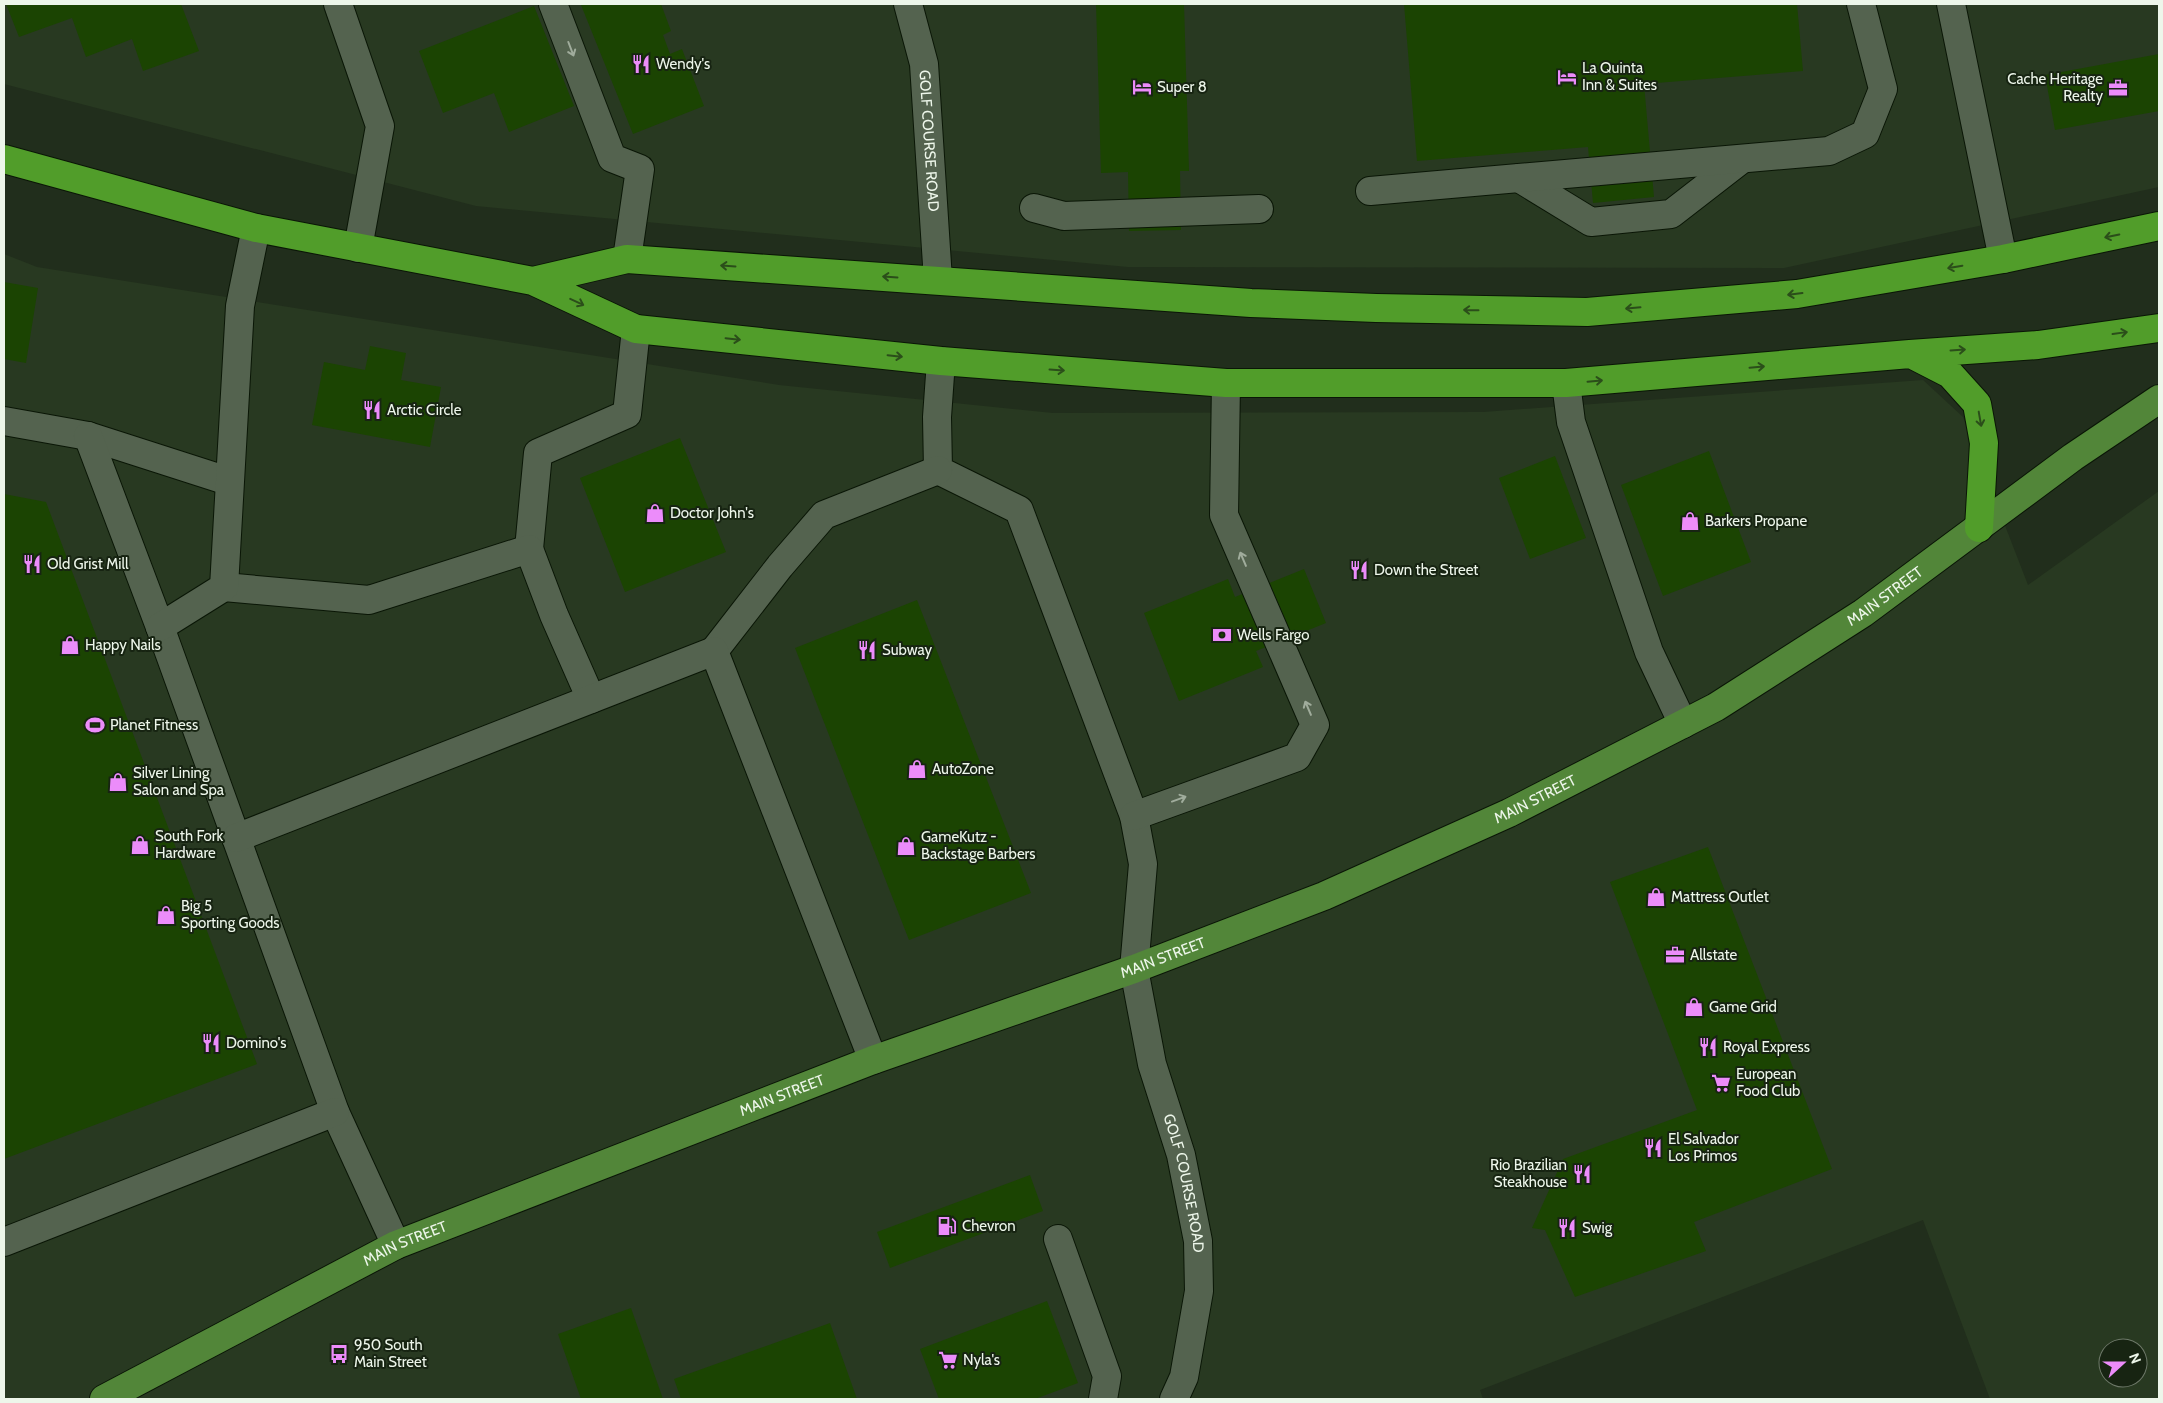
<svg xmlns="http://www.w3.org/2000/svg" width="2163" height="1403" font-family="Cabin,sans-serif">
<style>
.built{fill:#283921;fill-rule:evenodd}
.building{fill:#1b4402}
.lines{fill:none;stroke-linecap:round;stroke-linejoin:round}
.minor-casing{stroke:#0a1606;stroke-width:30}
.major-casing{stroke:#0a1606;stroke-width:30}
.highway-casing{stroke:#0a1606;stroke-width:30}
.minor{stroke:#54634f;stroke-width:28}
.major{stroke:#528639;stroke-width:28}
.highway{stroke:#519d2a;stroke-width:28}
.oneway{stroke:#a0ac9c}
.oneway2{stroke:#2b4e1a}
.labels{text-anchor:middle;dominant-baseline:central;stroke-width:4;stroke-linejoin:round;paint-order:stroke}
.poi-label{font-size:15px;fill:#edf6ea;stroke:#172412;text-anchor:start}
.street-label{font-size:15px;fill:#edf6ea;stroke:#172412}
</style>
<rect width="100%" height="100%" fill="#212e1c"/>
<path class="built" d="M4,4H2159V187L1784,268L1128,267L476,206L4,84Z
M4,254L37,267L779,385L1053,413L1483,412L1923,380L1963,417L2028,585L2159,491V1399H1990L1923,1220L1480,1390L1483,1399H4ZM2108,1348H2138V1378H2108Z"/>
<path class="building" d="M6,4H181L199,51L143,71L132,39L86,57L72,18L19,37Z
M583,4H661L671,31L663,35L670,54L682,49L704,106L633,134L581,5Z
M1096,4H1184L1189,171H1180L1181,230L1129,231L1128,172L1101,173Z
M1404,4H1797L1803,71L1644,84L1654,197L1593,203L1588,147L1417,161Z
M534,6L574,106L509,132L494,93L443,113L419,51Z
M2159,54V111L2055,130L2045,75Z
M4,282L38,288L26,363L4,359Z
M370,346L406,353L401,380L441,387L430,447L312,425L324,362L365,370Z
M680,438L726,552L625,592L580,478Z
M1709,451L1751,562L1663,596L1621,485Z
M1555,456L1586,538L1530,559L1499,478Z
M4,494L46,502L257,1064L4,1159Z
M1304,569L1326,623L1256,651L1263,667L1179,701L1144,613L1228,579L1235,597Z
M917,600L1031,893L909,940L795,648Z
M1708,847L1832,1169L1694,1222L1706,1251L1575,1297L1545,1230L1532,1228L1563,1159L1697,1110L1610,882Z
M1030,1175L1043,1211L890,1268L877,1232Z
M1047,1301L1078,1383L1035,1399H939L920,1349Z
M631,1308L663,1399H581L558,1334Z
M830,1323L857,1399H681L674,1379Z"/>
<g class="lines">
<g class="minor-casing">
<g id="minor">
<path d="M338,4L380,126L358,248"/>
<path d="M553,4L612,158L640,169L627,259"/>
<path id="s1" d="M908,4L924,64L938,280"/>
<path d="M1951,4L2003,259"/>
<path d="M1519,178L1591,222L1671,214L1742,159"/>
<path d="M1370,191L1829,151L1865,134L1883,89L1861,4"/>
<path d="M1034,208L1064,216L1259,209"/>
<path id="s2" d="M941,361L937,417L938,470L1019,510L1134,816L1143,864L1134,969L1152,1064L1181,1155L1198,1241L1199,1291L1184,1377L1174,1399"/>
<path d="M1566,383L1571,422L1649,652L1683,724"/>
<path d="M4,421L88,436L228,481"/>
<path d="M88,436L160,627L335,1112L396,1245"/>
<path d="M529,549L538,453L627,414L636,329"/>
<path d="M224,587L369,600L529,549L554,615L591,699"/>
<path d="M160,627L224,587L240,306L256,228"/>
<path d="M714,651L780,566L824,515L938,470"/>
<path d="M1134,816L1297,757L1315,725L1224,515L1226,383"/>
<path d="M236,838L714,651L873,1060"/>
<path d="M1058,1239L1107,1376L1103,1399"/>
<path d="M4,1242L335,1112"/>
</g>
</g>
<g class="major-casing">
<g id="major">
<path id="s3" d="M104,1399L396,1245L873,1060L1134,969L1324,896L1509,813L1716,707L1863,613L2073,457L2159,399"/>
</g>
</g>
<g class="highway-casing">
<path id="highway" d="M4,159L256,228L533,281L636,329L941,361L1226,383H1566L1910,354L2038,345L2159,328
M533,281L627,259L1251,303L1376,308L1587,312L1797,294L2003,259L2159,226
M1911,354L1950,374L1977,404L1984,443L1979,528"/>
</g>
<use href="#minor" class="minor"/>
<use href="#major" class="major"/>
<use href="#highway" class="highway"/>
</g>
<defs><path id="oneway-shaft" d="M-6 0H5M1.5-3L5.5 0L1.5 3" fill="none" stroke-width="1.6" stroke-linecap="round" stroke-linejoin="round" transform="scale(1.25)"/></defs>
<g class="oneway">
<use href="#oneway-shaft" transform="translate(571 49) rotate(69)"/>
<use href="#oneway-shaft" transform="translate(1243 559) rotate(-113)"/>
<use href="#oneway-shaft" transform="translate(1308 708) rotate(-113)"/>
<use href="#oneway-shaft" transform="translate(1179 799) rotate(-20)"/>
</g>
<g class="oneway2">
<use href="#oneway-shaft" transform="translate(2112 236) rotate(168)"/>
<use href="#oneway-shaft" transform="translate(728 266) rotate(-176)"/>
<use href="#oneway-shaft" transform="translate(1955 267) rotate(170)"/>
<use href="#oneway-shaft" transform="translate(890 277) rotate(-176)"/>
<use href="#oneway-shaft" transform="translate(1795 294) rotate(173)"/>
<use href="#oneway-shaft" transform="translate(577 302) rotate(25)"/>
<use href="#oneway-shaft" transform="translate(1633 308) rotate(175)"/>
<use href="#oneway-shaft" transform="translate(1471 310) rotate(-179)"/>
<use href="#oneway-shaft" transform="translate(2120 333) rotate(-8)"/>
<use href="#oneway-shaft" transform="translate(733 339) rotate(6)"/>
<use href="#oneway-shaft" transform="translate(1958 350) rotate(-4)"/>
<use href="#oneway-shaft" transform="translate(895 356) rotate(6)"/>
<use href="#oneway-shaft" transform="translate(1757 367) rotate(-5)"/>
<use href="#oneway-shaft" transform="translate(1057 370) rotate(4)"/>
<use href="#oneway-shaft" transform="translate(1595 381) rotate(-5)"/>
<use href="#oneway-shaft" transform="translate(1980 419) rotate(80)"/>
</g>
<defs>
<g id="restaurant-bare" transform="scale(1.5)"><path d="M-5-6h1v4h1v-4h1v4h1v-4h1v5L-1.5 .5V6h-2V.5L-5-1ZM5-6V6H3V1.5H1.5Q1.5-4 5-6Z" fill="#ec8cfa" stroke="#172412" stroke-width="2.5" paint-order="stroke"/></g>
<g id="hotel-bare" transform="scale(1.5)"><path d="M-6-4.5h1.5V1H6V5H4.5V3h-9V5H-6ZM-4 0a1.8 1.8 0 1 1 3.6 0ZM.5 0V-2.5h3Q6-2.5 6 0Z" fill="#ec8cfa" stroke="#172412" stroke-width="2.5" paint-order="stroke"/></g>
<g id="office-bare" transform="scale(1.5)"><path d="M-6-3h4V-5.5h4V-3h4V5H-6ZM-1-4.5V-3h2v-1.5ZM-6 0V1H6V0Z" fill="#ec8cfa" stroke="#172412" stroke-width="2.5" paint-order="stroke"/></g>
<g id="shop-bare" transform="scale(1.5)"><path d="M-5-2.5h2.3a2.7 3.5 0 0 1 5.4 0H5L5.5 6h-11ZM-1.5-2.5h3a1.5 2.3 0 0 0-3 0Z" fill="#ec8cfa" stroke="#172412" stroke-width="2.5" paint-order="stroke"/></g>
<g id="bank-bare" transform="scale(1.5)"><path d="M-6-4H6V4H-6ZM0-2.3a2.3 2.3 0 1 0 0 4.6a2.3 2.3 0 1 0 0-4.6Z" fill="#ec8cfa" stroke="#172412" stroke-width="2.5" paint-order="stroke"/></g>
<g id="stadium-bare" transform="scale(1.5)"><path d="M0-5a6.5 5 0 1 0 0 10a6.5 5 0 1 0 0-10ZM-3.5-1.8h7v3.6h-7Z" fill="#ec8cfa" stroke="#172412" stroke-width="2.5" paint-order="stroke"/></g>
<g id="supermarket-bare" transform="scale(1.5)"><path d="M-6-5.5h2.5l.6 2H6L4.5 2H-2.5L-4.4-4H-6ZM-1.5 3.2a1.3 1.3 0 1 0 .1 0ZM3 3.2a1.3 1.3 0 1 0 .1 0Z" fill="#ec8cfa" stroke="#172412" stroke-width="2.5" paint-order="stroke"/></g>
<g id="fuel-bare" transform="scale(1.5)"><path d="M-5.5-6h7V0h2V4h1.3V-2.5L3-4.5l.8-.8L6-3V5H2.5V1h-1V6h-7ZM-4.2-4.7v3.2H.2V-4.7Z" fill="#ec8cfa" stroke="#172412" stroke-width="2.5" paint-order="stroke"/></g>
<g id="bus-bare" transform="scale(1.5)"><path d="M-5-6H5V4H4V6H2V4H-2V6H-4V4H-5ZM-3.5-4V0h7V-4ZM-3.5 1.2v1.5H-2V1.2ZM2 1.2v1.5H3.5V1.2Z" fill="#ec8cfa" stroke="#172412" stroke-width="2.5" paint-order="stroke"/></g>
</defs>
<g fill-rule="evenodd">
<use href="#restaurant-bare" x="641" y="64"/>
<use href="#hotel-bare" x="1567" y="77"/>
<use href="#hotel-bare" x="1142" y="87"/>
<use href="#office-bare" x="2118" y="88"/>
<use href="#restaurant-bare" x="372" y="410"/>
<use href="#shop-bare" x="655" y="513"/>
<use href="#shop-bare" x="1690" y="521"/>
<use href="#restaurant-bare" x="32" y="564"/>
<use href="#restaurant-bare" x="1359" y="570"/>
<use href="#bank-bare" x="1222" y="635"/>
<use href="#shop-bare" x="70" y="645"/>
<use href="#restaurant-bare" x="867" y="650"/>
<use href="#stadium-bare" x="95" y="725"/>
<use href="#shop-bare" x="917" y="769"/>
<use href="#shop-bare" x="118" y="782"/>
<use href="#shop-bare" x="140" y="845"/>
<use href="#shop-bare" x="906" y="846"/>
<use href="#shop-bare" x="1656" y="897"/>
<use href="#shop-bare" x="166" y="915"/>
<use href="#office-bare" x="1675" y="955"/>
<use href="#shop-bare" x="1694" y="1007"/>
<use href="#restaurant-bare" x="211" y="1043"/>
<use href="#restaurant-bare" x="1708" y="1047"/>
<use href="#supermarket-bare" x="1721" y="1083"/>
<use href="#restaurant-bare" x="1653" y="1148"/>
<use href="#restaurant-bare" x="1582" y="1174"/>
<use href="#fuel-bare" x="947" y="1226"/>
<use href="#restaurant-bare" x="1567" y="1228"/>
<use href="#bus-bare" x="339" y="1354"/>
<use href="#supermarket-bare" x="948" y="1360"/>
</g>
<g class="labels">
<g class="poi-label">
<text x="656" y="64">Wendy's</text>
<text x="1582" y="68">La Quinta<tspan x="1582" dy="17">Inn &amp; Suites</tspan></text>
<text x="2103" y="79" text-anchor="end">Cache Heritage<tspan x="2103" dy="17">Realty</tspan></text>
<text x="1157" y="87">Super 8</text>
<text x="387" y="410">Arctic Circle</text>
<text x="670" y="513">Doctor John's</text>
<text x="1705" y="521">Barkers Propane</text>
<text x="47" y="564">Old Grist Mill</text>
<text x="1374" y="570">Down the Street</text>
<text x="1237" y="635">Wells Fargo</text>
<text x="85" y="645">Happy Nails</text>
<text x="882" y="650">Subway</text>
<text x="110" y="725">Planet Fitness</text>
<text x="932" y="769">AutoZone</text>
<text x="133" y="773">Silver Lining<tspan x="133" dy="17">Salon and Spa</tspan></text>
<text x="155" y="836">South Fork<tspan x="155" dy="17">Hardware</tspan></text>
<text x="921" y="837">GameKutz -<tspan x="921" dy="17">Backstage Barbers</tspan></text>
<text x="1671" y="897">Mattress Outlet</text>
<text x="181" y="906">Big 5<tspan x="181" dy="17">Sporting Goods</tspan></text>
<text x="1690" y="955">Allstate</text>
<text x="1709" y="1007">Game Grid</text>
<text x="226" y="1043">Domino's</text>
<text x="1723" y="1047">Royal Express</text>
<text x="1736" y="1074">European<tspan x="1736" dy="17">Food Club</tspan></text>
<text x="1668" y="1139">El Salvador<tspan x="1668" dy="17">Los Primos</tspan></text>
<text x="1567" y="1165" text-anchor="end">Rio Brazilian<tspan x="1567" dy="17">Steakhouse</tspan></text>
<text x="962" y="1226">Chevron</text>
<text x="1582" y="1228">Swig</text>
<text x="354" y="1345">950 South<tspan x="354" dy="17">Main Street</tspan></text>
<text x="963" y="1360">Nyla's</text>
</g>
<g class="street-label">
<text stroke="none"><textPath href="#s1" startOffset="139">GOLF COURSE ROAD</textPath></text>
<text stroke="none"><textPath href="#s3" startOffset="1959">MAIN STREET</textPath></text>
<text stroke="none"><textPath href="#s3" startOffset="1554">MAIN STREET</textPath></text>
<text stroke="none"><textPath href="#s3" startOffset="1149">MAIN STREET</textPath></text>
<text stroke="none"><textPath href="#s3" startOffset="744">MAIN STREET</textPath></text>
<text stroke="none"><textPath href="#s2" startOffset="901">GOLF COURSE ROAD</textPath></text>
<text stroke="none"><textPath href="#s3" startOffset="339">MAIN STREET</textPath></text>
</g>
</g>
<rect width="2163" height="1403" fill="none" stroke="#edf6ea" stroke-width="10"/>
<g transform="translate(2123 1363) rotate(69)"><circle r="24" fill="#172412" stroke="#6d7868"/>
<path d="M0-4L9 19L0 12L-9 19Z" fill="#ec8cfa"/>
<text y="-8" font-size="14" font-weight="bold" text-anchor="middle" fill="#edf6ea">N</text>
</g>
</svg>
